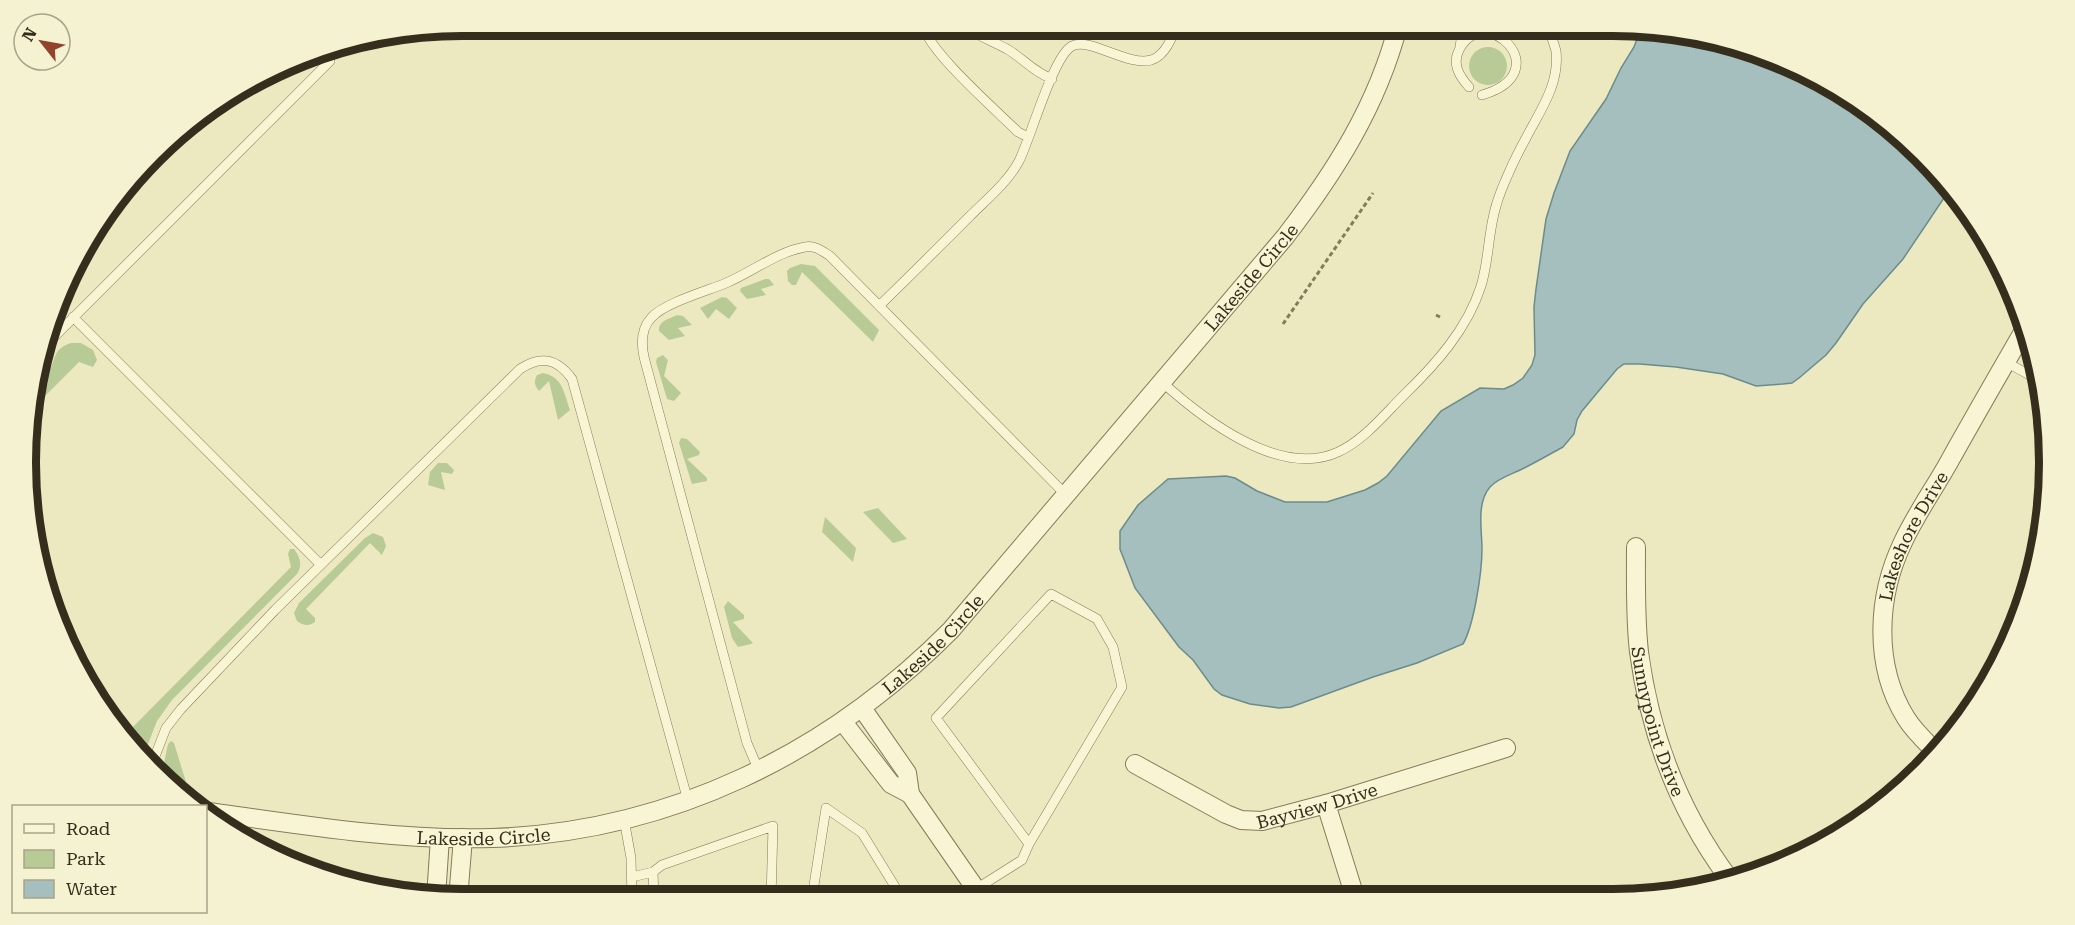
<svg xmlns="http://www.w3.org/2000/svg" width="2075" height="925" font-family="'Roboto Serif',serif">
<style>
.green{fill:#b8ca96}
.water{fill:#a4bfbd;stroke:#6b8c8c;stroke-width:1.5}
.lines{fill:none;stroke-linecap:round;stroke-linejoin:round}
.lane-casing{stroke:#857b59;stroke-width:10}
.street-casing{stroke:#857b59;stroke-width:20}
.path{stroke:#857b59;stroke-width:3;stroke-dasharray:4.5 3;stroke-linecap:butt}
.lane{stroke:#f7f5d4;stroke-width:9}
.street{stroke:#f7f5d4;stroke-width:18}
.labels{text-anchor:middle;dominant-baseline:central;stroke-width:4.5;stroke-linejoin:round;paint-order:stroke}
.street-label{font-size:18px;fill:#352e1d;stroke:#f4f2d1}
.rim{fill:none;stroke:#352e1d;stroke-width:8}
</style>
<rect width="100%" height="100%" fill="#ece9c1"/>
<path class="green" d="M1469 66a19 19 0 1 1 38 0a19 19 0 1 1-38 0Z
M801,264L815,266L879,330L873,342L802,272L796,285H792L788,281L787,271L790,268Z
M765,279H769L774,285L761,289L766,295L747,299L740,291L741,288Z
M722,297L727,298L737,308L729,319L716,309L708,319L700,308Z
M677,315L683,316L692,325L678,328L685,336L669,340L659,331C658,321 669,319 677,315Z
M71,343H81L93,350L97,360L93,367L79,362L36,405L33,404L34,388C38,384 45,379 48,374C56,360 52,349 71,343Z
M663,355L668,360L664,376L681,393L674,401L667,399L656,362L657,358Z
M543,373C563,377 564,393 570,410L558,420L549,381L539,391C534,385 534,381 537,375Z
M681,438L687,439L700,452L699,455L687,459L707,478V481L692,484L679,443Z
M438,463H447L454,470L452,474L441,472L445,490L428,485L430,472Z
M878,508L907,539L893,543L863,512Z
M825,517L856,548L853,562L822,532Z
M373,533L383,537L386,546L382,555L370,543L306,609L315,618V622C309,626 304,626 297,621L294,613L299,603L365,538Z
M290,549H294C300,557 303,565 297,574L172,700L157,721L144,754L127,733L291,567L288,554Z
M728,601L744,615V619L733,622L751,641L753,643L751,644L738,647L732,638L724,607Z
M171,741L174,743L186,782L183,788L170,785L162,773L168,744Z"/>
<path class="water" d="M1641,28L1697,34L1779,59L1855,99L1921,153L1950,189L1903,259L1863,304L1836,343L1826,355L1799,378L1792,383L1783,384L1756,386L1723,374L1676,367L1640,364H1624L1617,369L1582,411L1577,420L1574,434L1563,447C1548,455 1533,464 1518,471C1509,475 1497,479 1490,487C1476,503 1482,530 1482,549C1482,572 1474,625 1463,644L1417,663L1373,677L1291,707L1279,708L1250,704L1222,695L1214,689L1193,660L1179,647L1135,588L1120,549V531L1138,505L1168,479L1226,476L1235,478L1257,491L1285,502H1327L1365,490L1378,483L1387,476L1441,411L1480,388L1504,389L1513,385L1523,378L1532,365L1535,355L1534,307L1536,289L1546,219L1554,193L1570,151L1606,99L1621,68L1634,47Z"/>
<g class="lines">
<g class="lane-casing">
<path id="lane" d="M924,26C926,49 998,112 1018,132L1028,137
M964,26C978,36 992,41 1007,49C1024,59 1032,71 1052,79
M1460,47L1463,26
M1469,87C1459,76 1452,64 1459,50C1484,0 1560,72 1482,95
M879,306C910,276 940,246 970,216C987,199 1008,182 1019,161C1030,140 1053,56 1072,46C1080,42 1090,45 1098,48C1138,62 1160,76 1176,26
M73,317L321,565
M46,345L330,61
M2006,362L2042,382
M1162,382C1203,419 1280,479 1338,452C1363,441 1384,415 1403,396C1435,365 1467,330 1481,286C1489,261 1488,232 1496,206C1501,188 1516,156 1525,140C1539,112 1560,85 1556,51C1554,43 1550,34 1548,26
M152,764L166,728L181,709L275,610L520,369C541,355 557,358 572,379L688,801
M759,771L747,743L644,357C641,343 641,329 651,318C664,303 707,291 726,283C752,272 777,252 805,247C815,245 822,251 830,256L1066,495
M624,819L631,858L632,899
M653,872L654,899
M632,877L653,872L662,865L773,826L771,899
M976,889L1022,860L1029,844L936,718L1051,594L1097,619L1113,647L1122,687L1029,844
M812,898L826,808L862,833L902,898"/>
</g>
<g class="street-casing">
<g id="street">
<path id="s1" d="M1636,547C1636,582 1635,617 1639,652C1650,735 1680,813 1730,880"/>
<path d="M862,708L907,773L910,794"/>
<path d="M843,722L891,784L910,794L982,898"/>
<path id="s2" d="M1936,752C1925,741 1914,731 1906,718C1873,665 1877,596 1903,542C1916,514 1934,489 1949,462C1974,417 2000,372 2026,327"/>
<path id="s3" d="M1135,764L1226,814L1241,820L1262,821L1326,804L1506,748"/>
<path d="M1326,804L1355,897"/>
<path id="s4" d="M209,812C301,825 400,841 492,838C669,832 828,754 951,630L1285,237C1335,172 1377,106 1398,26"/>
<path d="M436,897L440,838"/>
<path d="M458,899L463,838"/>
</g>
</g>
<path class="path" d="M1436,315L1440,317
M1283,324L1373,193"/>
<use href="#lane" class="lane"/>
<use href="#street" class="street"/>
</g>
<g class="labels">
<g class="street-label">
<text stroke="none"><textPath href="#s4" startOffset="1264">Lakeside Circle</textPath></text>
<text stroke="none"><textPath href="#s2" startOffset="238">Lakeshore Drive</textPath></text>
<text stroke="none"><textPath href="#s4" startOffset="778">Lakeside Circle</textPath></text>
<text stroke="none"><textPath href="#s1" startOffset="177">Sunnypoint Drive</textPath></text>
<text stroke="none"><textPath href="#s3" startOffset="198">Bayview Drive</textPath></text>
<text stroke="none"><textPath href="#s4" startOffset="276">Lakeside Circle</textPath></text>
</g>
</g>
<path d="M0 0H2075V925H0ZM462 36H1613A426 426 0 0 1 2039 462V463A426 426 0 0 1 1613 889H462A426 426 0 0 1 36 463V462A426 426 0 0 1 462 36Z" fill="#f4f2d1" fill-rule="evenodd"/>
<path class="rim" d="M462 36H1613A426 426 0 0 1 2039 462V463A426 426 0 0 1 1613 889H462A426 426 0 0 1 36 463V462A426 426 0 0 1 462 36Z"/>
<rect x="12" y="805" width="195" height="108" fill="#f4f2d1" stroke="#a8a489" stroke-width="1.5"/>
<rect x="24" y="824" width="30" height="9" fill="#f7f5d4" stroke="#a8a489" stroke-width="1.5"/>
<text x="66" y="835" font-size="18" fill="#352e1d">Road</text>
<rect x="24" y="850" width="30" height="18" fill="#b8ca96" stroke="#a8a489" stroke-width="1.5"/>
<text x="66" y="865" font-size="18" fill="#352e1d">Park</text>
<rect x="24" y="880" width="30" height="18" fill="#a4bfbd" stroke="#a8a489" stroke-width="1.5"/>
<text x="66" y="895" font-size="18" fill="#352e1d">Water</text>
<g transform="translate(42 42) rotate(301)"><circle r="28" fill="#f4f2d1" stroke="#a8a489" stroke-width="1.5"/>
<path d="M0-4.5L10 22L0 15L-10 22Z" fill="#92432b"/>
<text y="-9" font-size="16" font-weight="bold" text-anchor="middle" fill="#352e1d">N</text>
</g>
</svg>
